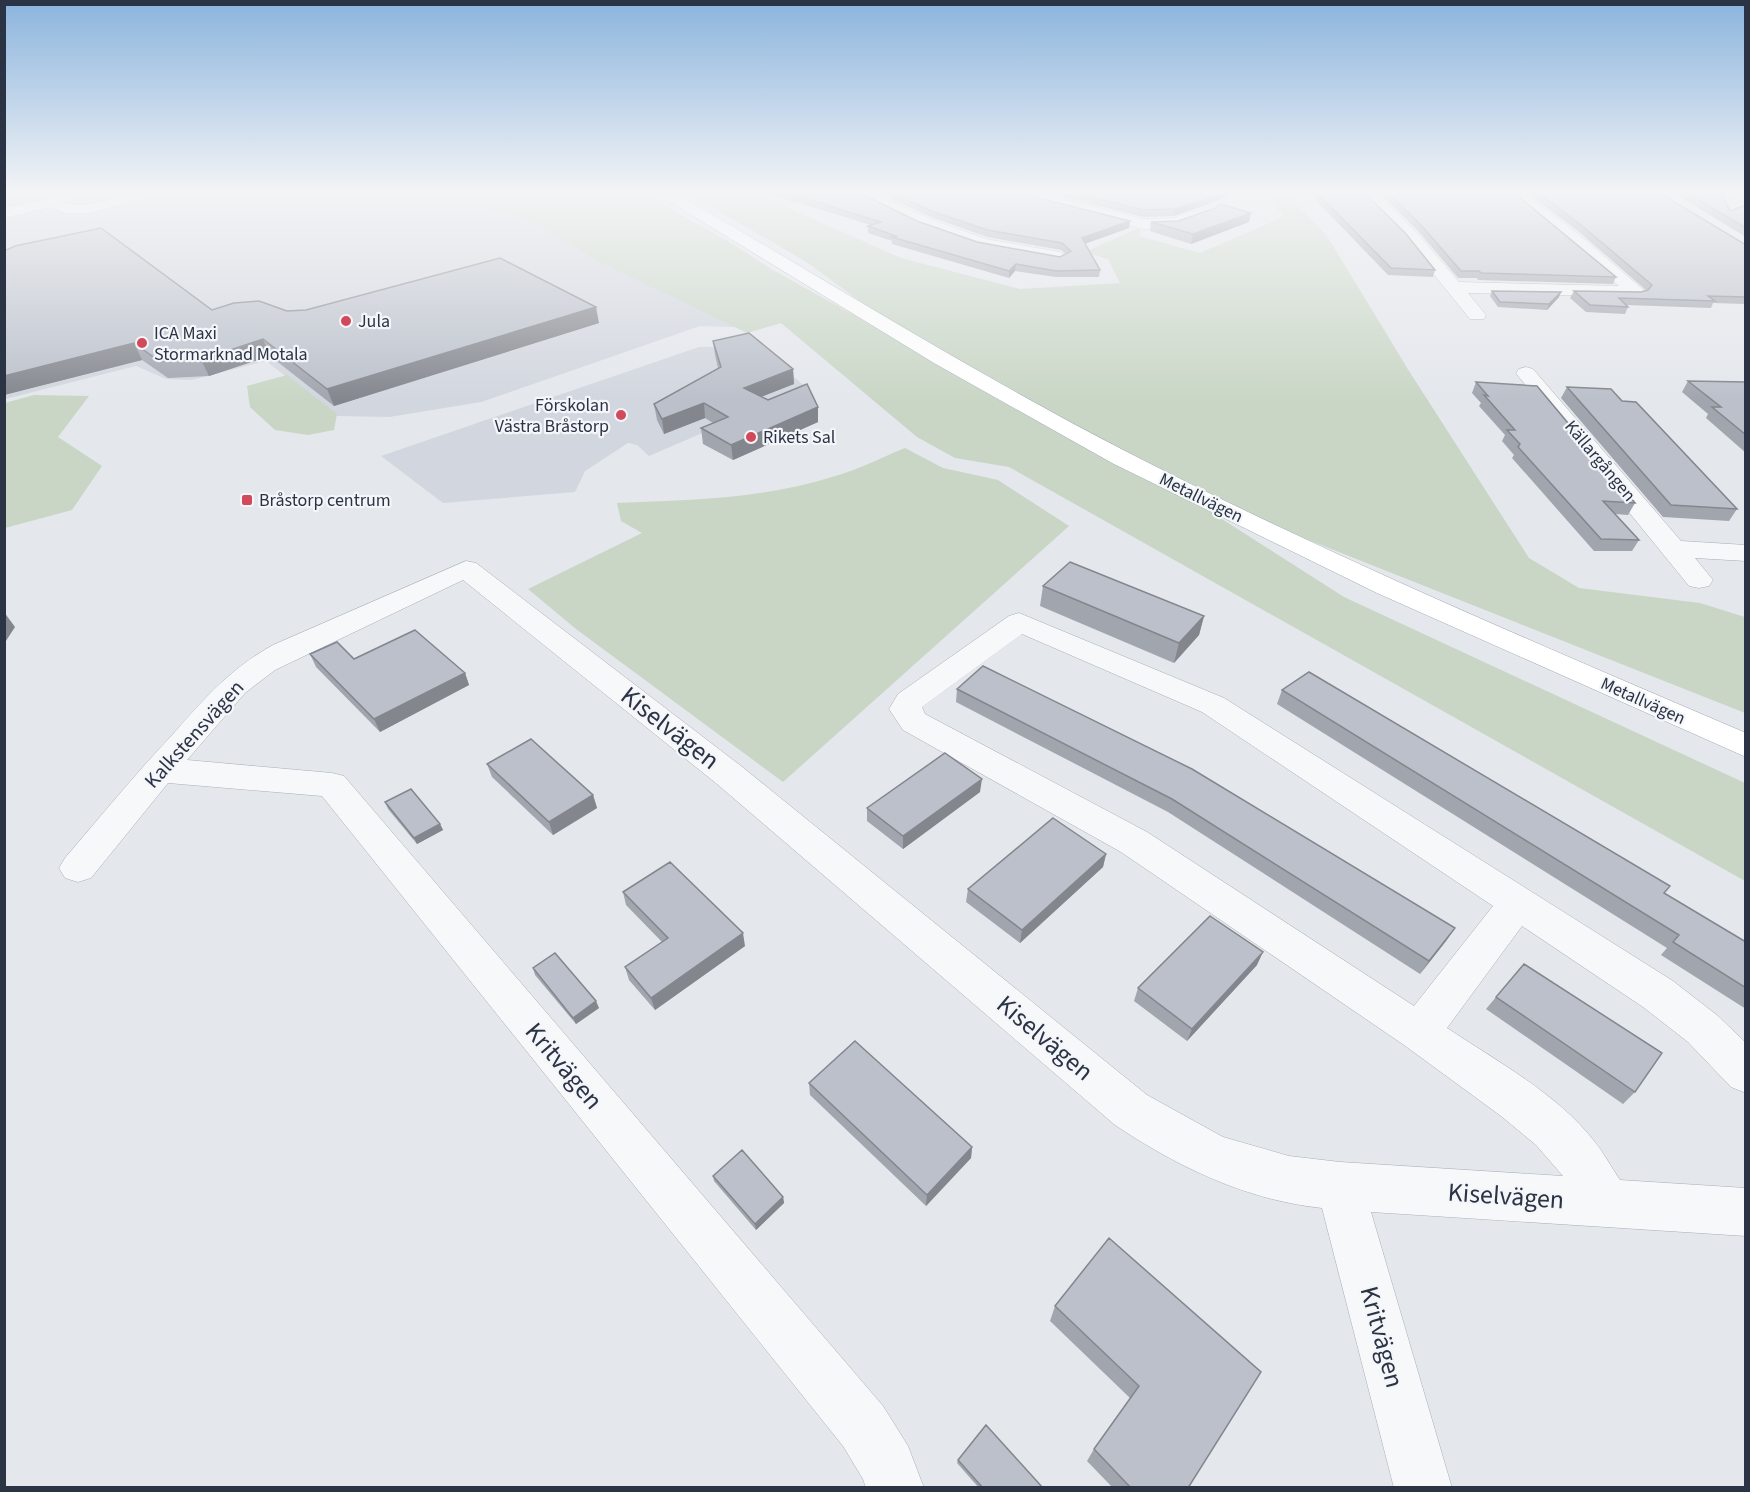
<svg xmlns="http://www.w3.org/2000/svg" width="1750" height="1492" font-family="'Source Sans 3',sans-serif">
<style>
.built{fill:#d2d6de}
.green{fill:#c9d6c5}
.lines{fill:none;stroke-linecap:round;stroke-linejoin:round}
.street-casing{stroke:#a9aeb7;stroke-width:1}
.primary-casing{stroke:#a3abb8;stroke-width:1}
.street{fill:#f7f8fa;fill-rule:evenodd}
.primary{fill:#fff;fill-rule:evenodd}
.wall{fill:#a1a5ae}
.shaded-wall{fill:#83868d}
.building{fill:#bbc0ca;stroke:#83868d;stroke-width:1.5}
.poi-dot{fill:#d1495b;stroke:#f4f6f9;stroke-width:2}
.labels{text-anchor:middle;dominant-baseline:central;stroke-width:4.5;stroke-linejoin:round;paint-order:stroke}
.far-poi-label{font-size:18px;fill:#2b3445;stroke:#f4f6f9;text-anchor:start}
.far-street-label{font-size:18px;fill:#2b3445;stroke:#f4f6f9}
.street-label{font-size:21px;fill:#2b3445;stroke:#f4f6f9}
.near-street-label{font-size:26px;fill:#2b3445;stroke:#f4f6f9}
</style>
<rect width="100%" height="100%" fill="#e4e7ec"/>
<path class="built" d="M5,192H566L766,328L700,326L481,402L389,417L337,416L266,361L192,380L166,379L136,366L5,399Z
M757,346L807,388L649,456L637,445L628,443L585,471L575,492L443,503L381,456L699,347Z"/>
<path class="green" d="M513,192H640L733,244L771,269L955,371L808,263L686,192H752L901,258L1020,289L1120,283L1108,259L1085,252L1141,227L1139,236L1200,253L1272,222L1283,215L1261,192H1284L1327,236L1409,371L1529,558L1579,588L1700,603L1745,617V713L1167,484L1344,597L1745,783V881L1009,467L955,458L917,437L781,323L747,333L598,261L549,232L508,212L464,206L469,202Z
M287,375L337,414L334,430L308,435L275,430L250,407L247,386Z
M34,395L89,396L58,437L102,466L72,510L5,528V403Z
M905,448L943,468L998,480L1069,526L783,782L576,629L528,589L642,533L621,521L617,503C689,500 763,499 832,477C857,470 881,458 905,448Z"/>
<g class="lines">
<g class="street-casing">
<path id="street" d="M63,192H82L80,196L64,202C87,212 112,195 135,192C143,192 151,192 159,192L157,195L89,213H65L51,207L4,218V208L42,200Z
M849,192H869L930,219L986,239L1060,252L1068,257L1060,262L977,246L918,225Z
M1007,192H1034L1143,219L1173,218L1195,211L1203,216L1200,219L1175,228L1143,229L1009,195Z
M1359,192H1375L1417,233L1459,282L1619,286L1565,239L1505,192H1522L1577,233L1646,292L1643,296L1637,297L1468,293L1486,315L1484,319H1470L1405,239Z
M1712,192H1746V201L1714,195Z
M1526,367L1533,369L1681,541L1746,545V561L1695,558L1713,580L1709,586L1699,588L1689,586L1519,377L1516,373L1519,369Z
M466,561L476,563L741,766L1147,1095L1223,1137L1289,1156L1340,1162L1563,1176L1536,1145L1501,1116L1404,1045L1121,852L903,730L889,709L898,694L1009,616L1019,613L1224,698L1673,981L1718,1016L1746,1043V1093L1731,1087L1688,1042L1643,1007L1522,926L1447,1028C1495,1060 1559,1095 1594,1141C1604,1153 1611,1167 1620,1180L1746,1188V1236L1371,1212L1452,1488H1394L1322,1208C1246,1200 1178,1167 1115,1125L717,784L463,580L275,670L245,693L187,760L332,773L344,776L883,1406L908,1446L924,1488H866L863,1479L843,1446L322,796L168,783L91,878L78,882L65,878L59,868L65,858C101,816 136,773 174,733C206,697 230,669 273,645ZM1022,634L1202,712L1493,906L1414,1006L1147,832L925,714L922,707Z"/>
</g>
<g class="primary-casing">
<path id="primary" d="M654,192H673C825,279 973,373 1129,453C1330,556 1538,644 1746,733V757L1377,593L1114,464L934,363Z"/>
</g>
<use href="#street" class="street"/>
<use href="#primary" class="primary"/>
</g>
<path class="wall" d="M769,192H858L917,221L977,242L1060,257L1066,254L1061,250L987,237L931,217L876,192H1015L1129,228L1085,244L1100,270L1099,277H1056L1015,271L1009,278L892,244V241L868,233V226L871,225L779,197Z
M1045,192H1237L1203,206L1173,216L1143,217Z
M1308,192H1364L1435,270L1433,277L1388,275Z
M1379,192H1513L1616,277L1613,284L1478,280L1477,278H1458L1419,232Z
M1526,192H1658L1746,245V304L1713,303L1711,308L1627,305L1628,307L1625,314L1586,312L1570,298L1574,291L1641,292L1647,291L1578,231Z
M1672,192H1721L1730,211L1746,205V237Z
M1151,222H1249L1191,244L1150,231Z
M4,251L212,310L287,311L599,323L334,406L270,356L209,376L168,378L142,360L4,395Z
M1492,291L1559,297L1547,310L1498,307L1490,296Z
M713,341L793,369L794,384L761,397L768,400L818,407V422L733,460L703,444L701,428L713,423L705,418L664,434L657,420L654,404L718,368L715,355Z
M1688,381L1746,382V453L1706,418L1708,414L1682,392Z
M1476,382L1635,503L1628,515L1615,514L1639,540L1632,551H1594L1512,458L1514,455L1502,441L1505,435L1479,406L1481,403L1472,393Z
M1567,387L1622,401L1737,509L1729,521L1663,517L1561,398Z
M1043,586L1204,616L1199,635L1174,663L1040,606Z
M310,654L465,673L469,685L380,732L316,667Z
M957,689L1455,928L1446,941L1420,974L1168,812L956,702Z
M1282,690L1664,893L1746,942V1009L1661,955L1667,948L1277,704Z
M487,764L593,795L597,808L553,835L492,777Z
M980,792L903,849L867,821V808Z
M385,802L440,824L443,830L417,844L388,809Z
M1106,854L1103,867L1020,943L966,902L968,889Z
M623,892L745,946L655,1010L629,980L625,967L662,942L626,905Z
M1257,965L1187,1041L1134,1001L1138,988Z
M533,968L599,1008L576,1024L535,975Z
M1496,997L1635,1092L1623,1104L1486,1009Z
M809,1083L972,1147L971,1158L926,1206L810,1095Z
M713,1176L783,1197L784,1203L756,1230L714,1181Z
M1109,1238L1188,1488H1113L1087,1461L1094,1449L1130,1398L1050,1321L1055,1306Z
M958,1460L1043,1488H979L957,1463Z"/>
<path class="shaded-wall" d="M1223,192H1237L1203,206L1173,216L1174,209Z
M1251,213L1249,222L1191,244L1193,234Z
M1130,221L1129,228L1081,245L1082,238Z
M1016,264L1015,271L1009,278V271Z
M1561,292L1559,297L1547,310L1549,304Z
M596,307L599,323L334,406L327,389Z
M263,339L270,356L209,376L201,360Z
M134,343L142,360L4,395V376Z
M793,369L794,384L745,403L744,388Z
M704,403L705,418L664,434L662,419Z
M818,407V422L733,460L731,445Z
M4,612L15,627L4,644Z
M1204,616L1199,635L1174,663L1179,643Z
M465,673L469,685L380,732L374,719Z
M982,779L980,792L903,849V836Z
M593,795L597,808L553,835L549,822Z
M440,824L443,830L417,844L414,838Z
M1106,854L1103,867L1020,943L1022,930Z
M1455,928L1446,941L1420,974L1429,961Z
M743,933L745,946L655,1010L651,998Z
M1263,952L1257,965L1187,1041L1192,1029Z
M596,1001L599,1008L576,1024L573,1018Z
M972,1147L971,1158L926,1206L927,1195Z
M783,1197L784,1203L756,1230L755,1224Z"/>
<path class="building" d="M784,192H858L917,221L977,242L1060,257L1071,251L1062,243L987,230L931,211L890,192H1015L1130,221L1082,238L1100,270L1056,271L1016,264L1009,271L892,237L896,236L868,226L881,222Z
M1071,192H1223L1204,200L1174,209L1144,210Z
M1316,192H1364L1406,234L1435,270L1391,268Z
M1387,192H1513L1616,277L1481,273L1479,271H1461L1421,225Z
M1537,192H1658L1746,245V297L1708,296L1715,301L1619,298L1628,307L1590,305L1574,291L1641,292L1648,290L1652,285L1581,225Z
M1685,192H1721L1730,211L1746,205V228Z
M1220,204L1251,213L1193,234L1151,222L1178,221L1216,208Z
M101,228L212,310L234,303L259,301L287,311L306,310L500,258L596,307L327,389L263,339L201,360L159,361L134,343L4,376V251L15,246Z
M1492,291L1561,292L1549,304L1500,302Z
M749,333L793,369L744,388L768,400L807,384L818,407L731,445L701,428L728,417L704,403L662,419L654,404L721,367L713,341Z
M1688,381L1746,382V435L1712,407H1721Z
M1476,382L1537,386L1635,503L1603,501L1639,540L1601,539L1518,447L1520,444L1507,430H1515L1484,395L1488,396Z
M1567,387L1611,389L1622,401L1636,402L1737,509L1671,505Z
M1070,562L1204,616L1179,643L1043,586Z
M415,630L465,673L374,719L310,654L337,642L354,659Z
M983,666L1192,769L1455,928L1429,961L1172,799L957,689Z
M1309,672L1670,886L1664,893L1746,942V988L1673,942L1679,935L1282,690Z
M531,739L593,795L549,822L487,764Z
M945,753L982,779L903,836L867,808Z
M411,789L440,824L414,838L385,802Z
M1053,818L1106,854L1022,930L968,889Z
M670,862L743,933L651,998L625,967L668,938L623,892Z
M1210,916L1263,952L1192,1029L1138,988Z
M555,953L596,1001L573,1018L533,968Z
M1524,964L1662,1053L1635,1092L1496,997Z
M855,1041L972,1147L927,1195L809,1083Z
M742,1150L783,1197L755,1224L713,1176Z
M1109,1238L1261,1372L1188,1488H1131L1094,1449L1139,1386L1055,1306Z
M986,1425L1043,1488H983L958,1460Z"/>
<linearGradient id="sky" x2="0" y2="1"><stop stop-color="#8bb4dd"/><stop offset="0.48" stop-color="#f3f4f6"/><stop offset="1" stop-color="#f3f4f6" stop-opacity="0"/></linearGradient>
<rect width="1750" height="401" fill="url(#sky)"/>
<g class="poi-dot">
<circle cx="346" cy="321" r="6"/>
<circle cx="142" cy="343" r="6"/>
<circle cx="621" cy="415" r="6"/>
<circle cx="751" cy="437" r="6"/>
<rect x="241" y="494" width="12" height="12" rx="3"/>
</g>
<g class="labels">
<g class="far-poi-label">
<text x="358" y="321">Jula</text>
<text x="154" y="333">ICA Maxi<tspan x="154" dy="21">Stormarknad Motala</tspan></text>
<text x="609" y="405" text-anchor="end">Förskolan<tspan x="609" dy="21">Västra Bråstorp</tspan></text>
<text x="763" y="437">Rikets Sal</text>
<text x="259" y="500">Bråstorp centrum</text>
</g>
<g class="far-street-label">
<text transform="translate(1600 461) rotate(50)">Källargången</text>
<text transform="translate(1201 498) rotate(26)">Metallvägen</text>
<text transform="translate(1643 701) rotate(24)">Metallvägen</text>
</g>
<g class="street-label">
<text transform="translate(194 734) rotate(-48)">Kalkstensvägen</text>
</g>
<g class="near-street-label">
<text transform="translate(670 728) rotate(38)">Kiselvägen</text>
<text transform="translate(1045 1038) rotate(40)">Kiselvägen</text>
<text transform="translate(564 1066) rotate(50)">Kritvägen</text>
<text transform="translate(1506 1196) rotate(4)">Kiselvägen</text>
<text transform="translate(1382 1337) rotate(75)">Kritvägen</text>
</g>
</g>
<rect width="1750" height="1492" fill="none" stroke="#2b3445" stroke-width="12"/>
</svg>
